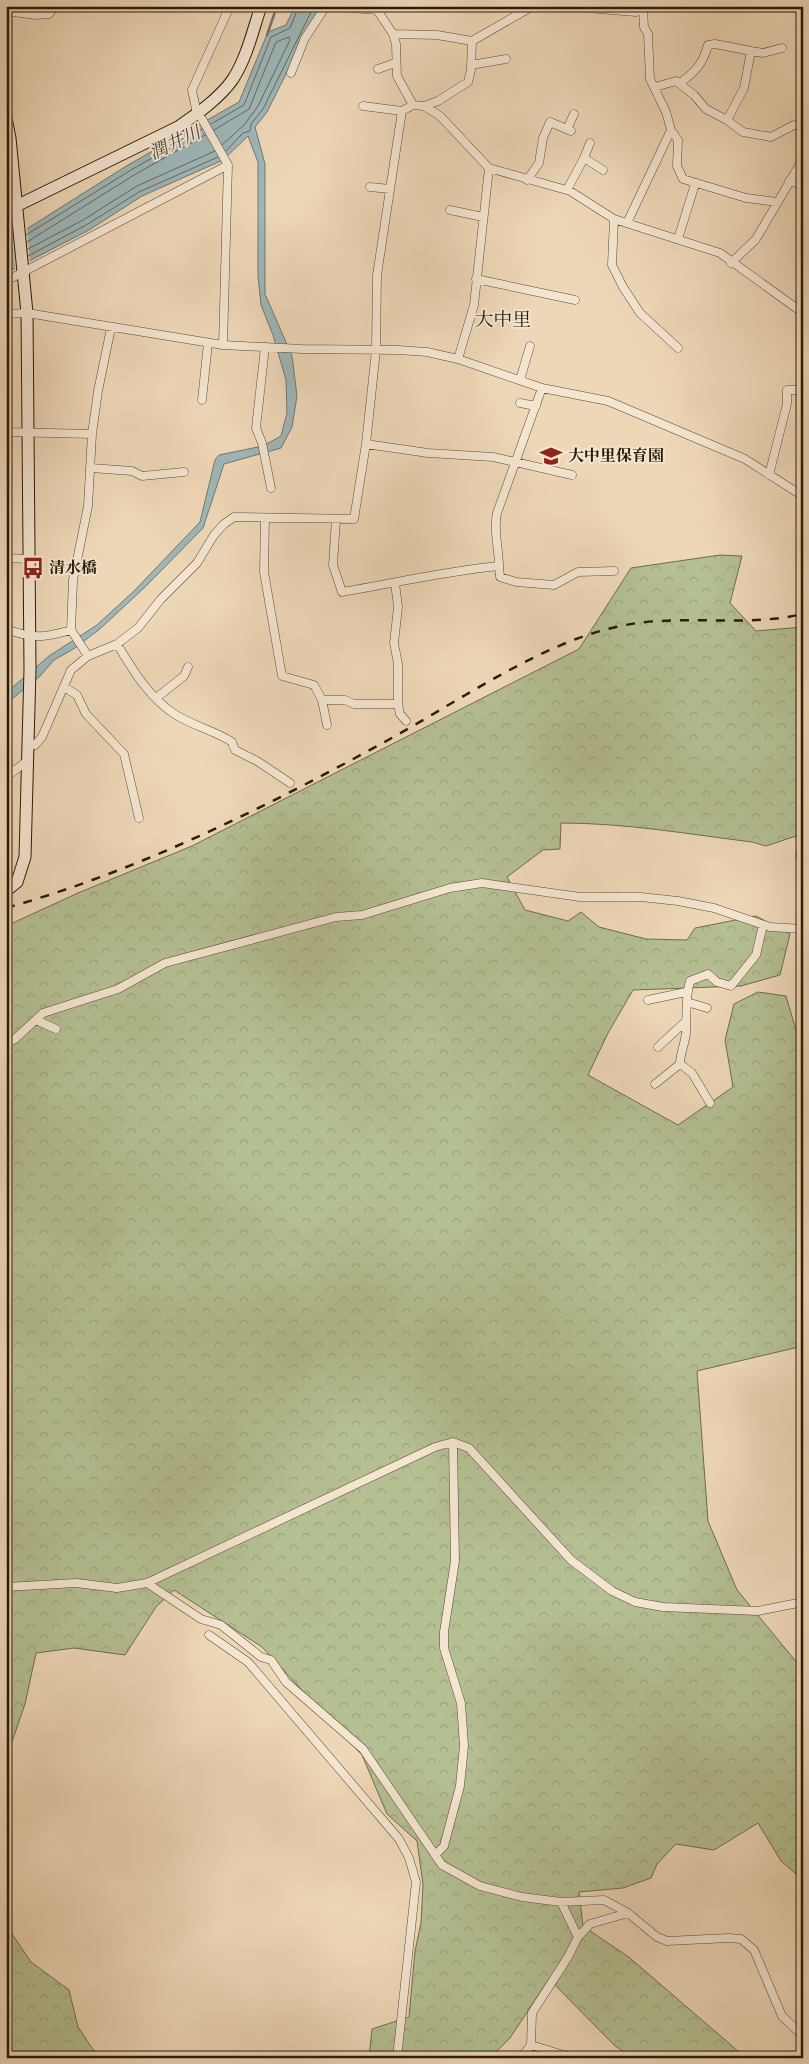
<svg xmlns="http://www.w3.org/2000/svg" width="809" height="2064" font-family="'Libre Bodoni','Noto Serif JP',serif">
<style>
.forest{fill:url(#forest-crowns);stroke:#6e6c4c}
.water{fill:#9eb7b9;stroke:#6f7872}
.pier{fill:#eed7b7}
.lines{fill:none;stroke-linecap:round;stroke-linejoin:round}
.shore{stroke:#646860;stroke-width:1}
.stream{stroke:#6f7872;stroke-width:2.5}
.street-casing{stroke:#5a4933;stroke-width:9}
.secondary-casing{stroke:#291a07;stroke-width:13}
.street{stroke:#f4e5d0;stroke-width:8}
.secondary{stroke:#f4e5d0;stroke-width:11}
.rail{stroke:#291a07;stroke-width:2.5;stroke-dasharray:9 9;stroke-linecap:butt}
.labels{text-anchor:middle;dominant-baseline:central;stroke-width:4;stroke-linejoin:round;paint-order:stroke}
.poi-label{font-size:16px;font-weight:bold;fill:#291a07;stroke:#f4e5d0;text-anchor:start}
.water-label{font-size:18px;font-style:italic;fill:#4c493c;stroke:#f4e5d0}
.quarter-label{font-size:19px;fill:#291a07;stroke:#f4e5d0}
</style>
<defs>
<pattern id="forest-crowns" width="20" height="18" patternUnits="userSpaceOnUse" patternTransform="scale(1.25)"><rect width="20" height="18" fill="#b4bf92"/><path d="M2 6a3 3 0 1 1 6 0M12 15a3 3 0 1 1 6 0" fill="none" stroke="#9ba47c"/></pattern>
</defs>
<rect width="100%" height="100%" fill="#eed7b7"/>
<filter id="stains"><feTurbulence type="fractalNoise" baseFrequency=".004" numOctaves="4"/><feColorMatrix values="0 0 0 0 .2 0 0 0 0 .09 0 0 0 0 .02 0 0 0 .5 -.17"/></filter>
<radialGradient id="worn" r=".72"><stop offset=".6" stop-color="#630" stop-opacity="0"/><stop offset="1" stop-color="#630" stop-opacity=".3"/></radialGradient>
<path class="forest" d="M720,555L742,556L730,603L756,631L803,627V859L796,858L799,835L766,846L752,842C688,834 625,823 561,823L560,849L543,850L507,877L525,910L568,921L581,912L599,927L646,939L687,940L695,928L756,916L790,934L780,975L741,986L633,990L608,1033L588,1075L678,1125L733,1087L725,1040L734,1004L758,992L786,996L803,1054V1346L697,1371L708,1521L737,1590L803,1670V1880L781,1861L758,1823L714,1850L676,1844L657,1864L651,1878L623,1888L579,1892L583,1926L630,1958L746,2058H632L614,2045L549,1979L510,2038L490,2058H369L372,2029L409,2017L415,1951L421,1923L423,1884L417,1841L387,1814L362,1755L262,1647L174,1590L156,1607L125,1655L74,1648L36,1653L25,1704L6,1759V926L78,893L192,846L579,649L631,568Z
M6,1925L31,1962L69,1990L78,2027L94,2051L104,2058H6Z"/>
<path class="water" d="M295,6H320L267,112L255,127L265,164V294L292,356L297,396L292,427L281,448L224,464L203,528L146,586L101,628L75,648L54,660L40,676L6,704V693L49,656L97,625L135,590L200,522L215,460L219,455L263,446L281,436L287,413L286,380L273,335L261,305L258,276V162L248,136L223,160L142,196L89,230L6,273V242L128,165L239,102L268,32L286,25Z"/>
<path class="pier" d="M27,226L30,263L15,271L12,236Z"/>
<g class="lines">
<path class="shore" d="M211,124L244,105L271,37L290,28L299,6
M214,130L249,109L276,42L289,37L290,40L258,106L244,125L222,145
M226,151L243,133L250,131L251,124L263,109L314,6
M26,235L131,170L202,129
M27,242L134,175L205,135
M28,249L83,220L137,186L215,151
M28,256L86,225L139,192L218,157"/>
<path class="stream" d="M267,35L277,6"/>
<g class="street-casing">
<path id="street" d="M563,6L636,12L653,6
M643,10L644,27L648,34L650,79L666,112L671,130L678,140L677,166L683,179L746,198L777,202
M6,11L36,15L49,14L55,6
M393,34L437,35L472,41
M751,51L763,53L782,48
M471,65L506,59
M378,69L395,63
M291,73L305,38L326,6L377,10L381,6
M680,83C695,72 703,64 708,45L715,44L751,51L744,88L727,120
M655,87L676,81L694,95L706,109L727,120L743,132L771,137L794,125L803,126
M413,105L424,106L440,116L489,168L570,191L614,219L720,253L803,313
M363,106L402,111
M424,106L438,101L468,82L471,70L472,41L533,6
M567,129L574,114
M584,158L590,143
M527,180L539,163L543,138L550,122L571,131
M789,181L803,185
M370,187L390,189
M567,190L584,158L603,170
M450,210L483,217
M614,219L612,265L623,287L640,313L678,348
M627,223L671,130
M678,239L695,184
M731,263L756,239L803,159
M476,279L575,300
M6,281L228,165
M6,314L27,313L223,345L302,349L398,350L427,352L458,359L542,388L608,401L745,459L798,493L803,498
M801,335L803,332
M223,345L228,165L202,119L197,114L192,90L230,6
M265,347L256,428L262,443L271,488
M458,359L474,305L489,168
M520,380L530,346
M202,400L208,343
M520,403L536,406
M6,432L92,434
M366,444L428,453L493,457L572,475
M91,468L132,471L142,476L184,472
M769,475L787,404V390H803
M265,518L264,572L282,676L314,685L322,700L327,725
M336,519L333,565L342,592C395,583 446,571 499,566C499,548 493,531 497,513L542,388
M6,558L28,559
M499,566L500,577L516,582L554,585L578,572L614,571
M395,583L398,607L394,643L398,664V704L400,714L406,721
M6,629C33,639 44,638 71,630L73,580L88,506L92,434L98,391L111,328
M71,630L88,656
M117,644C133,670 149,698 176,715C194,726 215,731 232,742L235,750L257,761L290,783
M64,687L77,695L86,714L124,754L139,818
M156,698L184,676L188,667
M322,700H345L354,704H398
M28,745H35L42,737L71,670L88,656L117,644L138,628L161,599L197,563L214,535L224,524L234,517L354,519L366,444L376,350L377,275L402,111L413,105L397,76L396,44L393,34L377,10
M6,777L27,761
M648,1000L686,992
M687,1002L707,1008
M36,1020L56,1029
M6,1044L15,1039L43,1013L118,989L165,963L336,917L362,915L450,888L482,883L580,897H641L678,901L714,908L770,927L803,929
M658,1047L686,1021
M655,1084L680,1064
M710,1103L692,1073L680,1064C680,1053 685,1044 686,1033C687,1015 685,998 690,981L708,974L717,982L731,986L756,955L763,925
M147,1583L201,1619L221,1625L261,1657L271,1660L286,1682L363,1749L442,1865L480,1886L522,1897L561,1902L604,1900L628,1913L657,1937L667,1941L729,1938L741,1939L754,1950L782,2016L803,2036
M6,1587L76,1583L117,1588L147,1583L435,1447L453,1442L469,1448L571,1560L612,1591L635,1602L663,1607L758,1611L803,1602
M209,1635L248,1662L399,1839L409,1858L416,1882L397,2058
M435,1855L444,1846L460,1786L464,1746L461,1703L444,1648V1632L455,1561L453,1442
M561,1902L578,1937
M531,2045L573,2058
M521,2058L531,2045L532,2013L568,1957L578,1937L590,1924L628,1913"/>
</g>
<g class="secondary-casing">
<path id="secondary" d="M6,118L10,138L27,313L30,669L25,857L17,882L6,891
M6,211L178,127C197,114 220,98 233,79C247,57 253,30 261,6"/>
</g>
<use href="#street" class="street"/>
<use href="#secondary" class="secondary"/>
<path class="rail" d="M6,908C141,870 268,806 390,739C451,705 511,664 576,639C603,629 632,622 660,621C708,618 756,625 803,614"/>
</g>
<defs>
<g id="school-bare" transform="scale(1.725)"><path d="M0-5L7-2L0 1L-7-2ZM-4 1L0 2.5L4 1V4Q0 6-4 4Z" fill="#8f2418" stroke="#f4e5d0" stroke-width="2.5" paint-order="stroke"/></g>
<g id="bus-bare" transform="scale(1.725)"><path d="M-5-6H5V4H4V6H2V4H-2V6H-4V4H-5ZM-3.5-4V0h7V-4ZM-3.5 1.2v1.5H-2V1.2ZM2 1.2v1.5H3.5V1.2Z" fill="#8f2418" stroke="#f4e5d0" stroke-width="2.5" paint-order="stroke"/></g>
</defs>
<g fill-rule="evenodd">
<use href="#school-bare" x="551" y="456"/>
<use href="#bus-bare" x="33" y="568"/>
</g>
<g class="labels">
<g class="poi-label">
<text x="568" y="456">大中里保育園</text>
<text x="49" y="568">清水橋</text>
</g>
<g class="water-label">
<text transform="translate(175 143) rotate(-25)">潤井川</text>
</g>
<g class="quarter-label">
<text x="503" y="320">大中里</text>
</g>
</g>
<rect width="809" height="2064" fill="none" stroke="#eed7b7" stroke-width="25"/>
<rect x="8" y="8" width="794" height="2049" fill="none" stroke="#291a07" stroke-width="2.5"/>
<rect x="12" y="12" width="784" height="2039" fill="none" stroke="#291a07"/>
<rect width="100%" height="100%" filter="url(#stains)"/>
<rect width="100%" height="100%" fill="url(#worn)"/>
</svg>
